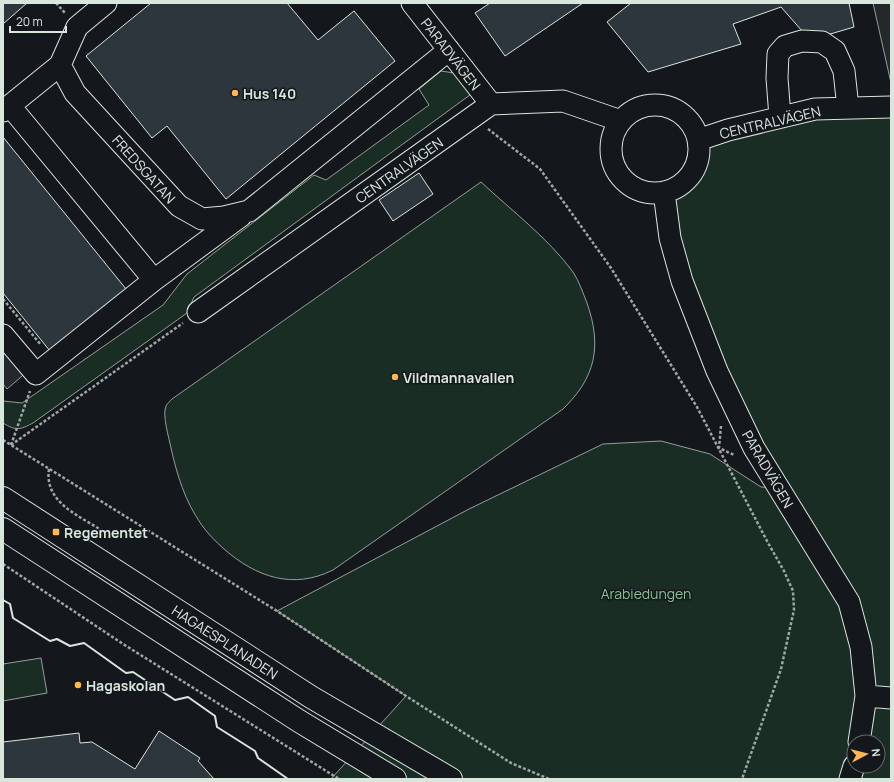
<svg xmlns="http://www.w3.org/2000/svg" width="894" height="782" font-family="Manrope,sans-serif">
<style>
.green{fill:#1a2d24;stroke:#939e99;fill-rule:evenodd}
.parking{fill:#24282b;stroke:#939e99}
.building{fill:#2c363c;stroke:#d8e6dc}
.lines{fill:none;stroke-linecap:round;stroke-linejoin:round}
.minor-casing{stroke:#d8e6dc;stroke-width:23}
.major-casing{stroke:#d8e6dc;stroke-width:24}
.path{stroke:#9da8a2;stroke-width:2.5;stroke-dasharray:3 2;stroke-linecap:butt}
.minor{stroke:#14181c;stroke-width:21}
.major{stroke:#14181c;stroke-width:22}
.wall{stroke:#d8e6dc;stroke-width:2}
.poi-dot{fill:#ffb74d;stroke:#14181c;stroke-width:1.5}
.labels{text-anchor:middle;dominant-baseline:central;stroke-width:3;stroke-linejoin:round;paint-order:stroke}
.street-label{font-size:14px;fill:#d8e6dc;stroke:#14181c}
.poi-label{font-size:14px;font-weight:bold;fill:#d8e6dc;stroke:#14181c;text-anchor:start}
.park-label{font-size:14px;fill:#8ac095;stroke:#14181c}
</style>
<rect width="100%" height="100%" fill="#14181c"/>
<path class="green" d="M441,71L461,74L474,92L194,297L187,313L33,423C20,430 16,431 3,423V401L22,403L163,305L187,274L314,175L326,180L429,105L419,89Z
M891,107V779H331L406,696L277,611L469,509L603,444L661,441L710,454L761,487L778,488L717,371L664,192L680,185L693,170L699,155L698,140L728,130ZM854,742H878V766H854Z
M481,182C512,211 548,238 573,272C579,281 583,293 587,303C602,346 596,377 563,409L333,570C293,590 256,577 224,549C216,542 207,533 201,524C185,501 177,475 171,448C169,438 162,415 166,406C167,404 170,401 172,399Z
M41,658L47,693L3,701V664Z"/>
<path class="parking" d="M873,3H891V83Z
M3,340L29,370L7,389L3,384Z"/>
<path class="building" d="M3,3H27L3,24Z
M151,3H287L318,40L354,11L395,61L226,199L167,126L152,138L86,56Z
M490,3H583L505,56L475,13Z
M631,3H849L854,27L810,40L781,7L733,24L741,44L648,72L607,22Z
M3,137L126,289L50,351L3,293Z
M419,173L433,194L393,221L379,200Z
M159,731L200,758L198,761L214,779H3V742L79,733L80,743L92,742L135,769Z"/>
<g class="lines">
<g class="minor-casing">
<path id="minor" d="M106,3L77,27L60,65L75,93L179,206L202,219L224,217L249,211L449,50
M412,3L491,104
M611 149a44 44 0 1 1 88 0a44 44 0 1 1-88 0Z
M3,111L60,65
M780,117L777,78L778,54L785,46L802,41L822,42L835,51L844,71L848,108
M698,140L728,130L815,109L891,107
M664,192L670,238L682,281L717,371L754,448L849,602L861,647L866,696L859,742
M154,280L241,216
M198,312L491,104L563,101L621,121
M3,335L36,374L154,280L10,106
M866,696L891,698
M850,779L854,766"/>
</g>
<g class="major-casing">
<path id="major" d="M3,498L311,697L451,779
M3,529L299,721L395,779"/>
</g>
<path class="path" d="M56,3L65,13
M488,129L540,169L611,268L697,407L767,541L784,571L793,591L794,610L781,669L742,779
M3,299L41,345
M721,426L719,448L734,455
M3,440L277,611L406,696L511,763L549,779
M11,445L183,323
M11,445L30,391
M49,469C44,502 78,515 101,530
M3,564L123,644L339,779"/>
<use href="#minor" class="minor"/>
<use href="#major" class="major"/>
<path class="wall" d="M3,600L10,604L13,618L50,641L57,639L70,646L84,643L126,673L133,672L175,700L188,697L215,716L217,727L255,751L258,758L288,779"/>
</g>
<g class="poi-dot">
<circle cx="235" cy="93" r="4"/>
<circle cx="395" cy="377" r="4"/>
<rect x="52" y="528" width="8" height="8" rx="2"/>
<circle cx="78" cy="685" r="4"/>
</g>
<g class="labels">
<g class="street-label">
<text transform="translate(451 54) rotate(52)">PARADVÄGEN</text>
<text transform="translate(770 122) rotate(-13)">CENTRALVÄGEN</text>
<text transform="translate(144 169) rotate(48)">FREDSGATAN</text>
<text transform="translate(399 170) rotate(-35)">CENTRALVÄGEN</text>
<text transform="translate(768 469) rotate(60)">PARADVÄGEN</text>
<text transform="translate(225 642) rotate(33)">HAGAESPLANADEN</text>
</g>
<g class="poi-label">
<text x="243" y="93">Hus 140</text>
<text x="403" y="377">Vildmannavallen</text>
<text x="64" y="532">Regementet</text>
<text x="86" y="685">Hagaskolan</text>
</g>
<g class="park-label">
<text x="646" y="593">Arabiedungen</text>
</g>
</g>
<rect width="894" height="782" fill="none" stroke="#d8e6dc" stroke-width="8"/>
<g transform="translate(866 754) rotate(83)"><circle r="19" fill="#14181c" stroke="#626a69"/>
<path d="M0-3L7 15L0 10L-7 15Z" fill="#ffb74d"/>
<text y="-6" font-size="11" font-weight="bold" text-anchor="middle" fill="#d8e6dc">N</text>
</g>
<path d="M10 26v6h56v-6" fill="none" stroke="#d8e6dc" stroke-width="2"/>
<text x="16" y="26" font-size="12" fill="#d8e6dc" stroke="#14181c" stroke-width="3" paint-order="stroke">20 m</text>
</svg>
